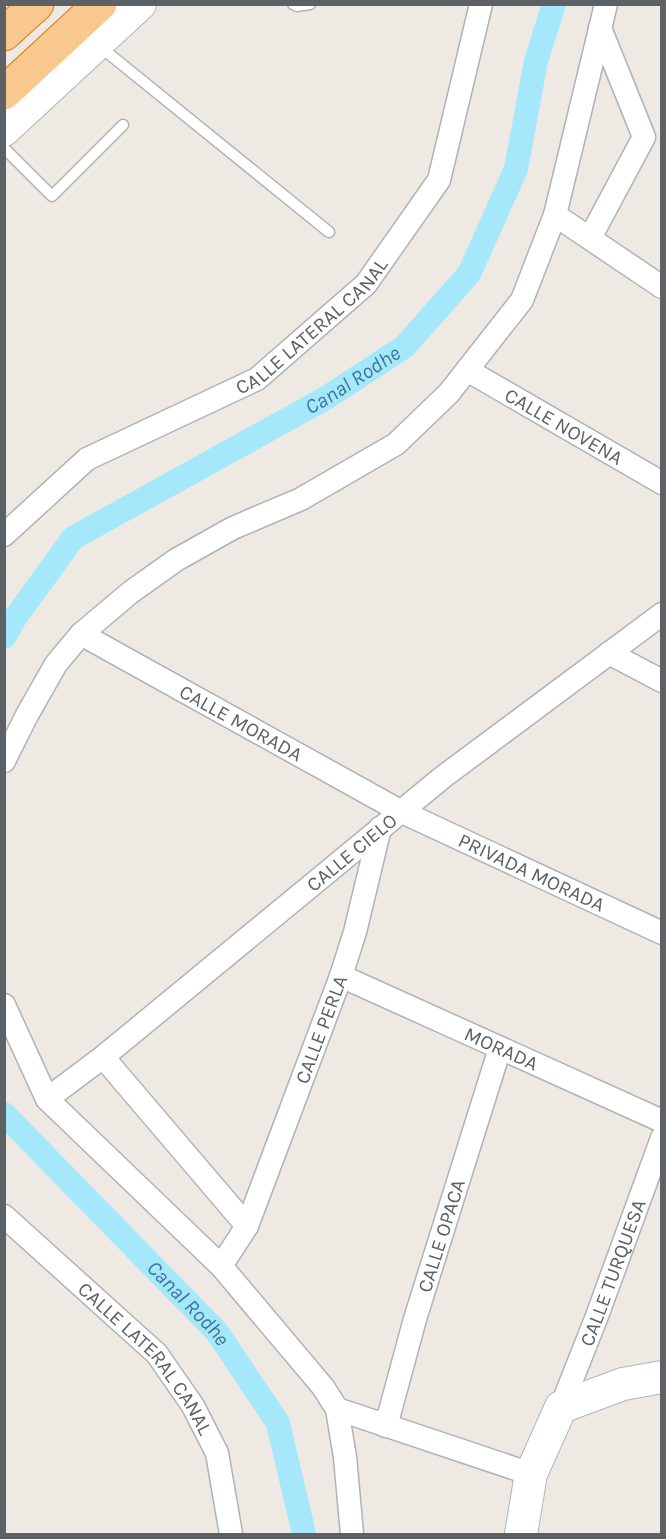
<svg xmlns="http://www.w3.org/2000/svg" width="666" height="1539" font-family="Karla,sans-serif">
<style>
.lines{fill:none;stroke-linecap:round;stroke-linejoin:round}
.canal{stroke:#a5e8fc;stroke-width:24}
.lane-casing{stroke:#afb3b6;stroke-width:13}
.street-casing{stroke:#afb3b6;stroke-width:25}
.secondary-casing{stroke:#b0b5b8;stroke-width:34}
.highway-casing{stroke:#e87509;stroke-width:35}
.lane{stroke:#fff;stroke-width:10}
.street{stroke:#fff;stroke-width:22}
.secondary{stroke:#fff;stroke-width:32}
.highway{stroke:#f9c88f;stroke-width:33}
.labels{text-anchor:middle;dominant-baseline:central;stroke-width:6;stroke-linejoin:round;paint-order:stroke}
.street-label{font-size:20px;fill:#5b6164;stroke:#fff}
.water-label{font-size:21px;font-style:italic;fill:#3b7893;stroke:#fff}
</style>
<rect width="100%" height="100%" fill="#eee9e3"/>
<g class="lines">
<g class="canal">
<path id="s1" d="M4,637L15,618L73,538L326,398L404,347L469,274L516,169L536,61L554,4"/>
<path id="s2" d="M4,1114L217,1332L278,1423L304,1534"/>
</g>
<g class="lane-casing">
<path id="lane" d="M293,4L297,6L310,4
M98,45L329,232
M4,148L52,196L123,125"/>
</g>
<g class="street-casing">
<g id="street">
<path d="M555,215L662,287"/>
<path d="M590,238L644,137L600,28"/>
<path id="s3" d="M467,370L662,483"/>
<path id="s4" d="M4,535L87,459L257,379L366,284L439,180L481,4"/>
<path id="s5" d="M81,634L400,811L662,933"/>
<path d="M609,653L662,681"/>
<path d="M4,761L27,715L56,664L81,634L131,592L176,560L233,528L301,499L396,444L449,393L522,300L555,215L606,4"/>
<path id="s6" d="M341,976L662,1121"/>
<path d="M4,1005L47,1099L221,1266L323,1387L337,1409L345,1457L352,1534"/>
<path d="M103,1057L247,1226L221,1266"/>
<path id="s7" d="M47,1099L103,1057L443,777L662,614"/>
<path id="s8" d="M4,1216L157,1354L193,1406L217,1453L231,1534"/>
<path id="s9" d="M247,1226L341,976L355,932L380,828"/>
<path id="s10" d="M561,1407L597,1316L662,1138"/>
<path d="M337,1409L531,1474"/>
<path id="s11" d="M386,1426L415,1319L500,1048"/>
</g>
</g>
<g class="secondary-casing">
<path id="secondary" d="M4,130L140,4
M521,1534L531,1474L561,1407L623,1384L662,1377"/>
</g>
<g class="highway-casing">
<path id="highway" d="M4,34L37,4
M4,93L100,4"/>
</g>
<use href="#lane" class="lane"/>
<use href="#street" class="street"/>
<use href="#secondary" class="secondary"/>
<use href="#highway" class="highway"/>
</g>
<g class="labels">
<g class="street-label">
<text stroke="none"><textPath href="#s4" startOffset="376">CALLE LATERAL CANAL</textPath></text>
<text stroke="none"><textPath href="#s3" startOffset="112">CALLE NOVENA</textPath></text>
<text stroke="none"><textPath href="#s5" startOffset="183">CALLE MORADA</textPath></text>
<text stroke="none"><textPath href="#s7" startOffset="392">CALLE CIELO</textPath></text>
<text stroke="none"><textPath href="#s5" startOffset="510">PRIVADA MORADA</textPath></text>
<text stroke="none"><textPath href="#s9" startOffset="210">CALLE PERLA</textPath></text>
<text stroke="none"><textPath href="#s6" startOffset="176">MORADA</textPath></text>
<text stroke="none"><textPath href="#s11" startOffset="198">CALLE OPACA</textPath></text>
<text stroke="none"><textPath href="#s10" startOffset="144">CALLE TURQUESA</textPath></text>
<text stroke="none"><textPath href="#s8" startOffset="202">CALLE LATERAL CANAL</textPath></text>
</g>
<g class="water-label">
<text stroke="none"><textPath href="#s1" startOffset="442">Canal Rodhe</textPath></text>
<text stroke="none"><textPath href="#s2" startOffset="264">Canal Rodhe</textPath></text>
</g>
</g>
<rect width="666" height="1539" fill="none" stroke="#5b6164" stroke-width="12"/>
</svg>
